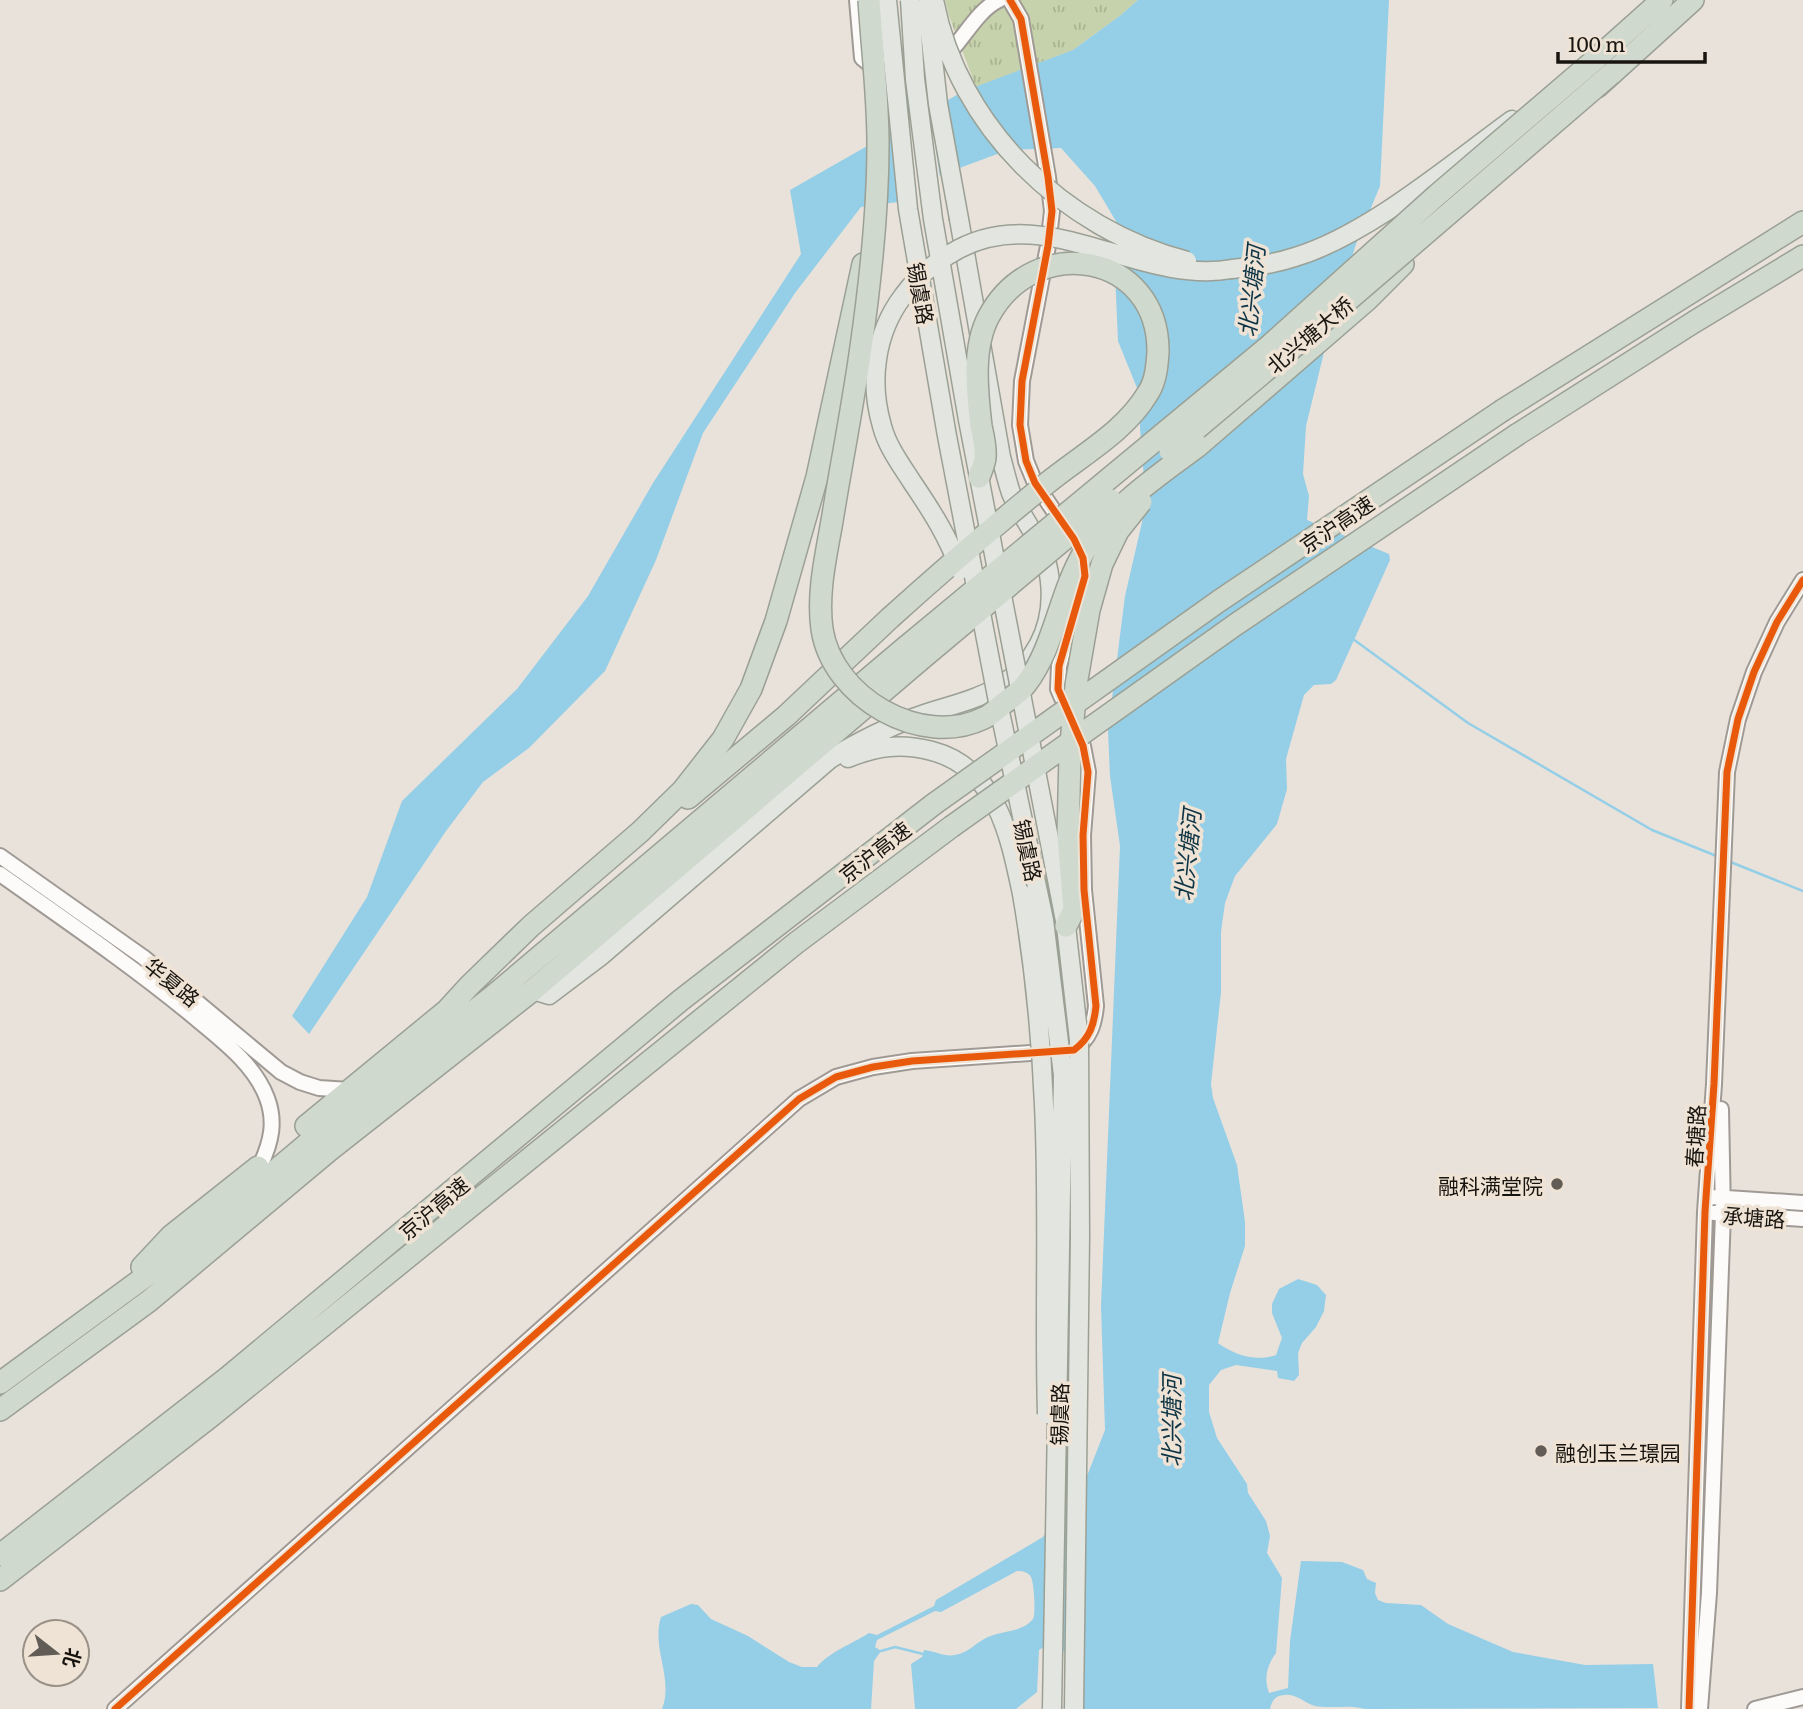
<svg xmlns="http://www.w3.org/2000/svg" width="1803" height="1709" font-family="Literata,'Noto Sans SC',serif">
<style>
.park{fill:url(#park-tufts)}
.water{fill:#94cee7}
.pier{fill:#e9e2db}
.lines{fill:none;stroke-linecap:round;stroke-linejoin:round}
.stream{stroke:#94cee7;stroke-width:2.5}
.minor-casing{stroke:#a09a95;stroke-width:18}
.major-casing{stroke:#9ba094;stroke-width:21}
.highway-casing{stroke:#9ba094;stroke-width:24}
.minor{stroke:#fcfbfa;stroke-width:14}
.major{stroke:#e2e5e0;stroke-width:18}
.highway{stroke:#d0d9ce;stroke-width:21}
.major-bridge-casing{stroke:#9ba094;stroke-width:21;stroke-linecap:butt}
.highway-bridge-casing{stroke:#9ba094;stroke-width:24;stroke-linecap:butt}
.major-bridge{stroke:#e2e5e0;stroke-width:18}
.highway-bridge{stroke:#d0d9ce;stroke-width:21}
.cycleway-casing{stroke:#efe3d5;stroke-width:11}
.cycleway{stroke:#e8590c;stroke-width:7}
.poi-dot{fill:#615c56;stroke:#efe3d5;stroke-width:2.5}
.labels{text-anchor:middle;dominant-baseline:central;stroke-width:7;stroke-linejoin:round;paint-order:stroke}
.street-label{font-size:21px;fill:#18140f;stroke:#efe3d5}
.poi-label{font-size:21px;fill:#18140f;stroke:#efe3d5;text-anchor:end}
.water-label{font-size:23px;font-style:italic;fill:#0d3444;stroke:#efe3d5}
</style>
<defs>
<pattern id="park-tufts" width="24" height="20" patternUnits="userSpaceOnUse" patternTransform="scale(1.75)"><rect width="24" height="20" fill="#c6d2ab"/><path d="M3 7l-1-3M5 7V3M7 7l1-3M15 17l-1-3M17 17v-4M19 17l1-3" fill="none" stroke="#a9b392"/></pattern>
</defs>
<rect width="100%" height="100%" fill="#e9e2db"/>
<path class="park" d="M945,0H1138L1121,15L1073,50L976,87L949,16Z"/>
<path class="water" d="M1138,0H1389L1380,186L1356,244L1328,336L1306,426L1303,474L1309,496L1307,520L1389,554L1390,560L1336,680L1331,684L1314,685L1304,695L1286,759L1287,789L1277,824L1235,876L1225,903L1221,932V992L1211,1084L1213,1098L1237,1165L1245,1222V1246L1230,1293L1218,1343C1235,1355 1255,1362 1276,1355L1282,1338L1272,1313V1304L1279,1289L1298,1279L1317,1285L1326,1295L1324,1311L1316,1327L1302,1343L1298,1353L1299,1375L1294,1381L1278,1378L1277,1371L1236,1365L1221,1370L1209,1385V1412L1217,1438L1247,1484L1248,1493L1266,1521L1270,1536L1267,1553L1282,1578L1276,1653C1266,1667 1264,1678 1269,1693L1288,1688L1290,1641L1301,1561L1342,1562L1363,1570L1367,1579L1376,1583L1375,1593L1378,1600L1386,1603L1421,1605L1448,1624L1513,1652L1585,1665L1653,1664L1658,1708L1365,1709C1349,1704 1331,1709 1315,1706C1304,1703 1296,1693 1284,1695C1275,1696 1272,1700 1270,1709H1065L1067,1655L1062,1649L1046,1646L1039,1650L1037,1692L1016,1709H915L911,1664L922,1657L924,1650C935,1651 944,1657 955,1655C969,1653 976,1642 988,1637C1002,1630 1022,1633 1033,1619C1036,1615 1034,1582 1031,1577C1028,1572 1023,1571 1017,1571L941,1612L935,1611L877,1640L875,1647L881,1651L874,1661L871,1709H662C674,1678 651,1648 661,1617L691,1604L698,1605L711,1619L748,1636L789,1662L802,1667H817C829,1652 852,1644 869,1633L877,1635L934,1606L936,1600L1043,1537L1087,1476L1105,1430L1101,1306L1120,846L1110,776L1108,730L1125,596L1146,505L1137,388L1118,341L1115,273L1117,223L1095,186L1061,148L1008,150L922,182L898,202L861,207L795,293L703,433L656,560L605,671L529,748L483,782L446,831L309,1034L292,1016L367,897L402,801L517,689L588,596L653,483L801,254L790,190L962,92L1073,50L1121,15Z"/>
<path class="pier" d="M930,106L940,179L923,185L902,204L891,128Z"/>
<g class="lines">
<path class="stream" d="M1353,639L1468,723L1652,830L1719,857
M1728,861L1803,891
M881,1651L895,1647L923,1654"/>
<g class="minor-casing">
<path id="minor" d="M857,0L862,58L872,66L904,70L924,66
M1010,0L1021,19L1048,177L1052,211L1048,246L1022,381L1020,425L1026,461L1035,483L1064,526
M943,59C962,42 977,10 999,0
M0,856L143,957L281,1072L300,1082L319,1088L349,1090
M0,874C65,920 131,965 193,1016C220,1039 254,1063 267,1098C276,1122 271,1142 261,1164
M1712,1197L1803,1203
M1714,1213L1803,1219
M115,1709L799,1099L836,1077L873,1067L912,1061L1074,1050C1090,1038 1094,1025 1096,1006L1084,890L1083,835L1088,772L1083,746L1058,689L1059,666L1085,576L1082,555
M1689,1709L1705,1212L1714,1084L1727,772L1738,719L1754,672L1777,622L1803,580
M1700,1709L1709,1593L1723,1214L1721,1109
M1755,1709L1803,1697"/>
</g>
<g class="major-casing">
<path id="major" d="M1232,269C1253,267 1274,264 1295,257C1368,235 1450,165 1512,120
M848,758C877,746 901,743 932,751C997,768 1010,837 1022,894
M533,990L549,995L602,955L830,759C858,742 885,728 916,717C936,709 958,705 977,697C1034,675 1061,624 1047,564C1040,538 1021,517 1011,493C1007,481 1004,468 1001,457L959,219"/>
</g>
<g class="highway-casing">
<path id="highway" d="M1597,58L1662,0
M1597,87L1693,0
M1503,410L1803,222
M1518,434L1694,322L1803,256
M1198,446L1367,300L1403,264
M688,798L786,716L890,618
M448,1009L469,986L531,926L640,832L683,790L723,739L751,689L776,621L817,477L863,264
M306,1126L457,1002
M142,1267L171,1236L258,1167
M0,1383L176,1254L319,1134L493,996L907,646
M0,1410L149,1301L331,1149L533,990L919,661
M0,1555L227,1378L681,1000L934,804
M0,1580L210,1417L796,943L951,827"/>
</g>
<use href="#minor" class="minor"/>
<use href="#major" class="major"/>
<use href="#highway" class="highway"/>
<g class="major-bridge-casing">
<path id="major-bridge" d="M887,0L908,209L947,436L1000,712L1044,920L1063,1075L1052,1709
M910,0L915,79L933,219L968,420L1066,926L1079,1040L1080,1237L1074,1709
M934,0C958,127 1064,229 1187,261
M927,5L938,104L959,219
M960,570C949,538 931,510 912,482C901,465 887,446 882,426C869,382 875,333 903,296C916,278 931,265 950,254C1043,196 1135,286 1232,269
M1022,894C1034,964 1041,1034 1044,1105C1049,1208 1044,1311 1047,1414"/>
</g>
<g class="highway-bridge-casing">
<path id="highway-bridge" d="M869,0C872,48 878,96 878,144C878,215 870,285 860,354C852,410 841,465 832,521C826,556 817,593 822,629C832,697 921,749 984,718C991,715 997,709 1003,704C1011,698 1020,692 1026,684C1055,646 1059,594 1084,552C1112,506 1155,478 1198,446
M1170,451L1296,345L1611,74
M890,618C941,572 993,527 1046,484C1081,455 1124,433 1148,393C1156,381 1157,366 1158,352C1159,253 1035,231 989,316C972,347 977,392 981,426C983,435 986,447 985,457C985,463 981,471 979,477
M907,646L1269,346L1437,195L1597,58
M919,661L1111,500
M934,804L1219,601L1503,410
M951,827L1235,625L1518,434
M1066,926L1074,910L1068,835L1070,756L1076,685L1089,610L1102,564L1118,531L1141,502"/>
</g>
<use href="#major-bridge" class="major-bridge"/>
<use href="#highway-bridge" class="highway-bridge"/>
<g class="cycleway-casing">
<path id="cycleway" d="M115,1709L799,1099L836,1077L873,1067L912,1061L1074,1050C1090,1038 1094,1025 1096,1006L1084,890L1083,835L1088,772L1083,746L1058,689L1059,666L1085,576L1083,558L1074,539L1035,483L1026,461L1020,425L1022,381L1048,246L1052,211L1048,177L1021,19L1010,0
M1689,1709L1705,1212L1714,1084L1727,772L1738,719L1754,672L1777,622L1803,580"/>
</g>
<use href="#cycleway" class="cycleway"/>
</g>
<g class="poi-dot">
<circle cx="1557" cy="1184" r="7"/>
<circle cx="1541" cy="1451" r="7"/>
</g>
<g class="labels">
<g class="street-label">
<text transform="translate(922 293) rotate(80)">锡虞路</text>
<text transform="translate(1309 334) rotate(-40)">北兴塘大桥</text>
<text transform="translate(1336 523) rotate(-34)">京沪高速</text>
<text transform="translate(1029 850) rotate(78)">锡虞路</text>
<text transform="translate(874 851) rotate(-38)">京沪高速</text>
<text transform="translate(173 981) rotate(39)">华夏路</text>
<text transform="translate(1694 1136) rotate(-87)">春塘路</text>
<text transform="translate(433 1207) rotate(-40)">京沪高速</text>
<text transform="translate(1754 1216) rotate(4)">承塘路</text>
<text transform="translate(1058 1414) rotate(-89)">锡虞路</text>
</g>
<g class="poi-label">
<text x="1543" y="1184">融科满堂院</text>
<text x="1555" y="1451" text-anchor="start">融创玉兰璟园</text>
</g>
<g class="water-label">
<text transform="translate(1250 291) rotate(-84)">北兴塘河</text>
<text transform="translate(1186 855) rotate(-84)">北兴塘河</text>
<text transform="translate(1170 1421) rotate(-90)">北兴塘河</text>
</g>
</g>
<g transform="translate(56 1653) rotate(107)"><circle r="33" fill="#efe3d5" stroke="#999086" stroke-width="2"/>
<path d="M0-5L12 26L0 18L-12 26Z" fill="#615c56"/>
<text y="-10" font-size="19" font-weight="bold" text-anchor="middle" fill="#18140f">北</text>
</g>
<path d="M1558 52v10h147v-10" fill="none" stroke="#18140f" stroke-width="3.5"/>
<text x="1568" y="52" font-size="21" fill="#18140f" stroke="#efe3d5" stroke-width="5" paint-order="stroke">100 m</text>
</svg>
